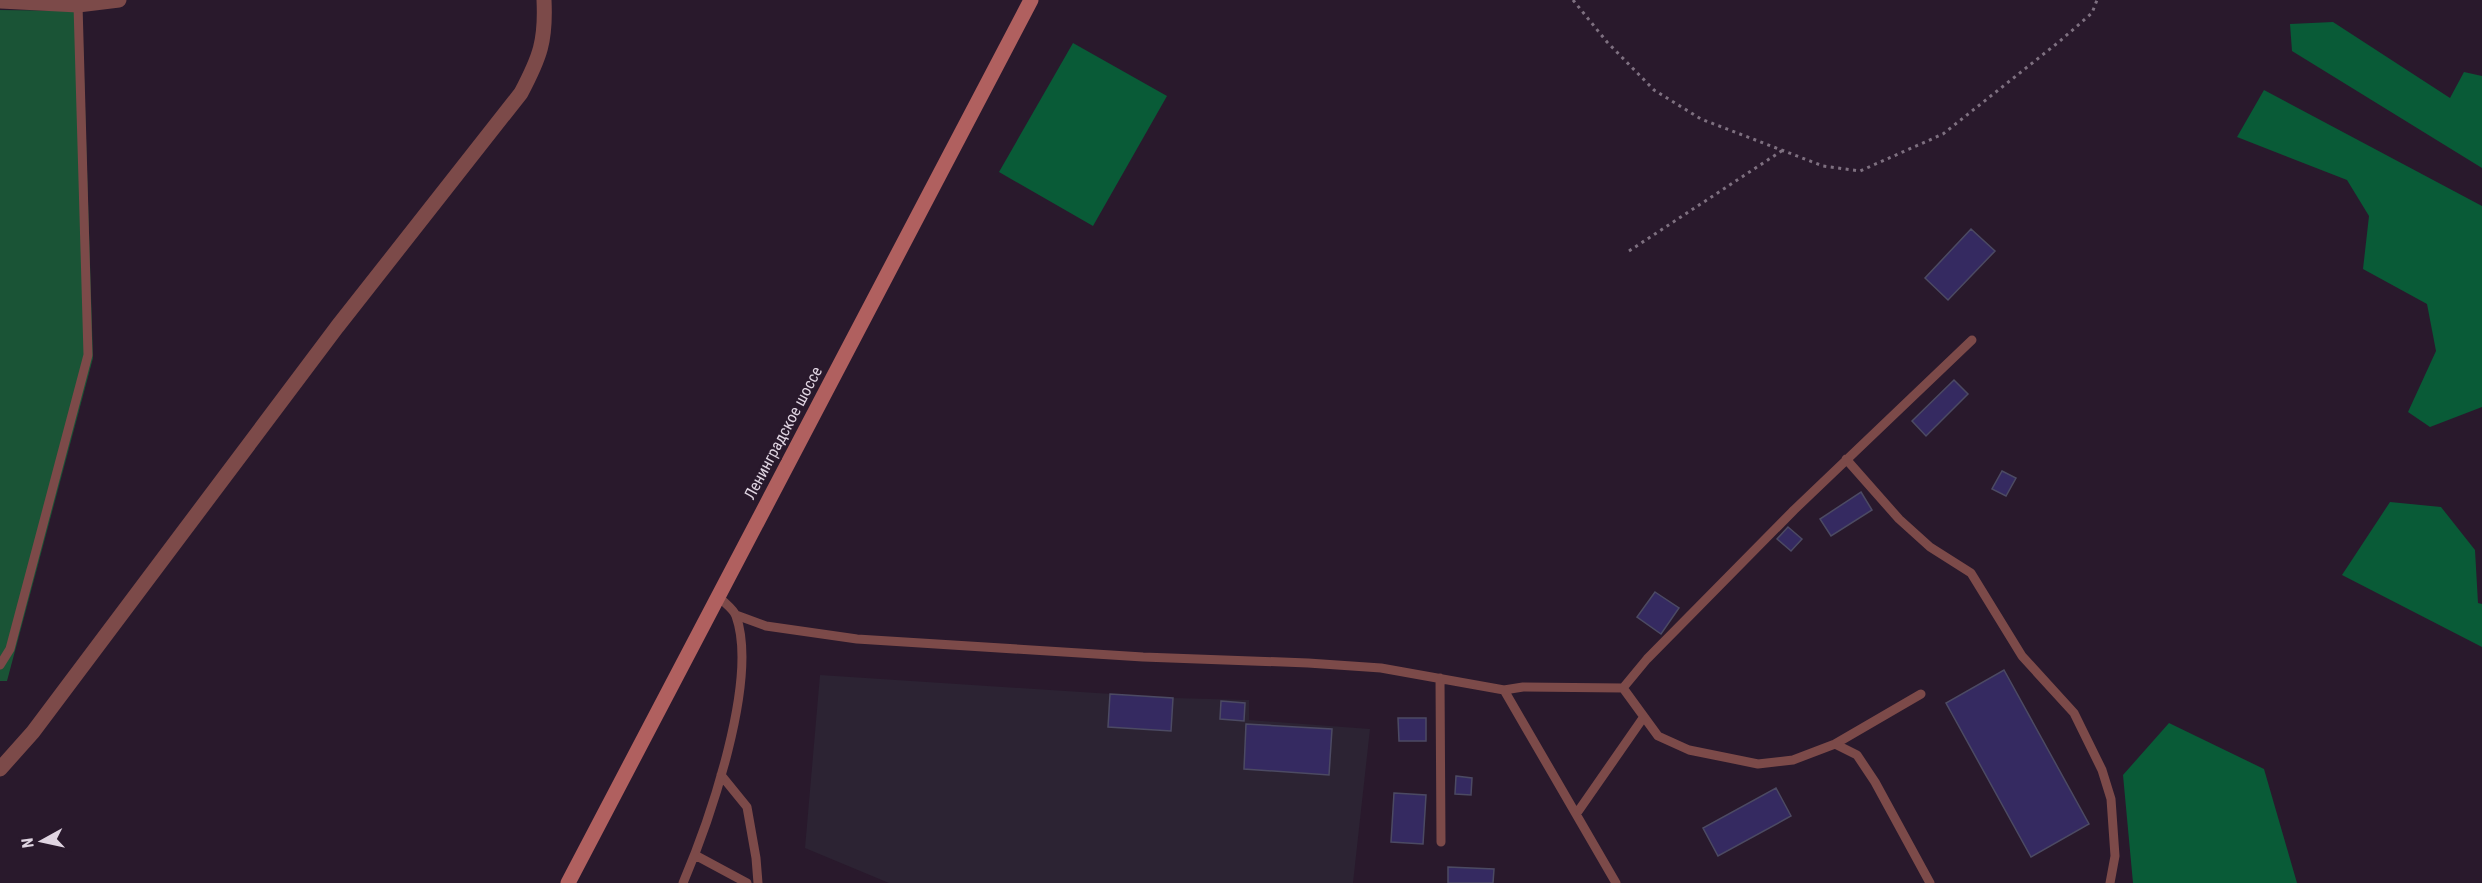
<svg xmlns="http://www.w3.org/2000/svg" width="2482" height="883" font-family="'Roboto Condensed',sans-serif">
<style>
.industrial{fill:#2c2333}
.green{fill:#1a5436}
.forest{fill:#095b37}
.building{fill:#352a61;stroke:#4c4a63;stroke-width:1.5}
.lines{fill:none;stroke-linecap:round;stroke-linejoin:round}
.path{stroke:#7e7080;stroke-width:3;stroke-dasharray:3 4.5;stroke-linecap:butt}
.lane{stroke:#7c4a49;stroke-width:9}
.street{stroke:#7c4a49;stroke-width:15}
.secondary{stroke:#b0605f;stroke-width:15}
.labels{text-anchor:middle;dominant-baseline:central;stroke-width:5;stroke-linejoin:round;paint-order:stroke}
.street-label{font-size:16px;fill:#e0d5e2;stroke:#29192c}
</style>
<rect width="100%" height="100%" fill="#29192c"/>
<path class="industrial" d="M820,675L1173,698L1249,700V720L1370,729L1353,883H889L805,848Z"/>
<path class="green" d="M0,10L82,11L93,358L7,681H0Z"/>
<path class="forest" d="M2333,22L2450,98L2464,72L2482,76V168L2292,51L2290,24Z
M1073,43L1167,96L1093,226L999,172Z
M2264,90L2482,206V407L2430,427L2408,412L2436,351L2427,304L2363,269L2369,216L2347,180L2237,137Z
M2390,502L2441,507L2475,550L2478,603L2482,604V647L2342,575Z
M2169,723L2264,769L2297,883H2133L2123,775Z"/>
<path class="building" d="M1971,229L1995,251L1948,300L1925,278Z
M1954,380L1968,394L1926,436L1912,421Z
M2002,471L2016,478L2006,496L1992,489Z
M1861,492L1872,510L1831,536L1820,519Z
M1788,527L1802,539L1791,551L1777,539Z
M1655,592L1679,608L1661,634L1637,617Z
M2004,670L2089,824L2031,857L1946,703Z
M1110,694L1173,698L1171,731L1108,727Z
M1221,701L1245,703L1244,721L1220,719Z
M1398,718H1426V741H1399Z
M1246,724L1332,729L1329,775L1244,769Z
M1456,776L1472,778L1471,795L1455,794Z
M1776,788L1791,816L1718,856L1703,828Z
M1394,793L1426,795L1423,844L1391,842Z
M1448,867L1494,869L1493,883H1448Z"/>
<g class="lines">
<path class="path" d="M1573,0L1607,42L1654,90L1701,119L1823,166L1860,171L1943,134L2060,41L2092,13L2097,0
M1629,251L1783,150"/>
<path class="lane" d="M1846,459L1899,519L1930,547L1971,573L2022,656L2074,713L2102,770L2111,799L2115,856L2110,883
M736,615L766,626L857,639L1143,657L1308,663L1381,668L1504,690L1523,687L1623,688L1647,659L1794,510L1972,340
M0,665L10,649L88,355L78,5
M1440,678L1441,842
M1623,688L1658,736L1689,750L1758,764L1793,760L1835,744L1857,755L1875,782L1930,883
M1504,690L1616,883
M1835,744L1921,694
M721,775L747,807L756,858L758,883
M1577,813L1643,718
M695,855L747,883
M683,883C709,822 759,680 736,616C734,609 723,602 718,596"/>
<path class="street" d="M0,1L78,5L119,0
M0,769L33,732L337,327L521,93C540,57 546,41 544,0"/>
<path class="secondary" d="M568,883L1031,0"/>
</g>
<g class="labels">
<g class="street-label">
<text transform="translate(783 433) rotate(-62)">Ленинградское шоссе</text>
</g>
</g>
<g transform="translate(42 841) rotate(262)" stroke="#29192c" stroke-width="4.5" paint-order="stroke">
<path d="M0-4.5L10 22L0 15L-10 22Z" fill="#e0d5e2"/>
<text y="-9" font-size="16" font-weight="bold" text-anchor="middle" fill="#e0d5e2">N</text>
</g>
</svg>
